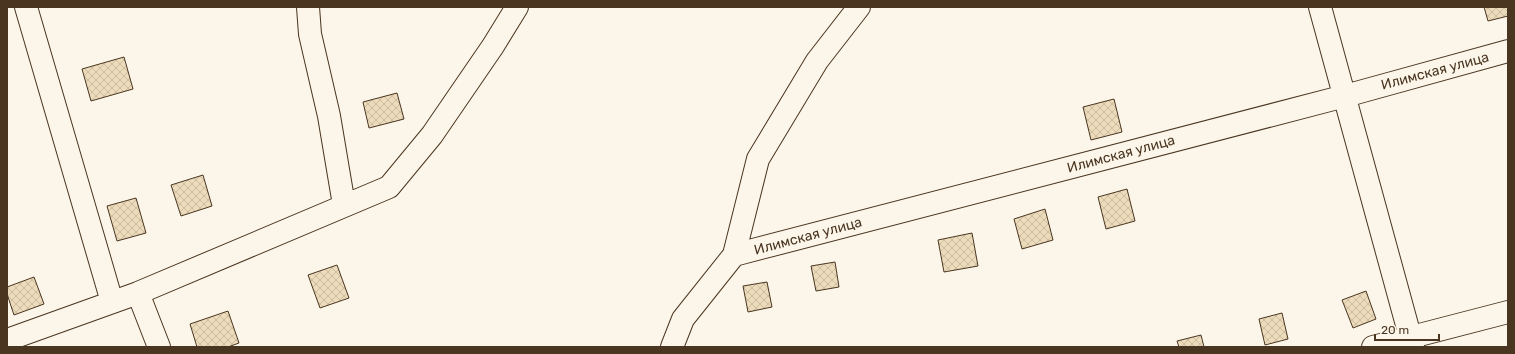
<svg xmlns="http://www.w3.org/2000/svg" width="1515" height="354" font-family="Rubik,sans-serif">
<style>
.building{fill:url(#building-cross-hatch);stroke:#4a3520}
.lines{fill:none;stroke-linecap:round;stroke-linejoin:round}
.minor-casing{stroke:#4a3520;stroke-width:24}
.minor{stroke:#fbf6e9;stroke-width:22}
.labels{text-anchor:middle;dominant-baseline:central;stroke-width:3;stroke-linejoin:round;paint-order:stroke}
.street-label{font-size:14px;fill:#4a3520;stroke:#fbf6e9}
</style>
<defs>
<pattern id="building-cross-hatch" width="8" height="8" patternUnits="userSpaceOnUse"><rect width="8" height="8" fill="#ecdcbc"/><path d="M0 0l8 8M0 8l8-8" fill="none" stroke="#ccbda1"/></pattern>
</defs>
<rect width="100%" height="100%" fill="#fbf6e9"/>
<path class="building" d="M1484,7H1508V16L1488,21Z
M124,57L133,89L91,101L82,69Z
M397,93L404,119L369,128L363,102Z
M1114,99L1122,132L1091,140L1083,107Z
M203,175L212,206L181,216L171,185Z
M1127,189L1135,221L1106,229L1098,197Z
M136,198L146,233L117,241L107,206Z
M1045,209L1053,240L1022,249L1014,219Z
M972,233L978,266L944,272L938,240Z
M835,262L839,287L816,291L811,266Z
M337,265L349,298L320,308L308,275Z
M34,277L44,304L14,315L7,294V287Z
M767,282L772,307L748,312L743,286Z
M1366,291L1376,319L1353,328L1342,300Z
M228,311L239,343L228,347H197L190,324Z
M1282,313L1288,339L1265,345L1259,319Z
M1201,335L1204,347H1179L1177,341Z"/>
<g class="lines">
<g class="minor-casing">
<path id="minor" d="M26,7L112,302
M308,7L310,34L329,116L344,205
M1320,7L1413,347
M734,255L1345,96L1508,51
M138,293L159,347
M7,340L138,293L389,187L432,135L493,46L517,7
M672,347L683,319L734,255L758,159L817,61L859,7
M1373,347L1508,312"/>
</g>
<use href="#minor" class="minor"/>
</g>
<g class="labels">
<g class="street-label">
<text transform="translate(1435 71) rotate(-15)">Илимская улица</text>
<text transform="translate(1121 154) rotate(-15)">Илимская улица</text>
<text transform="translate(808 236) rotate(-15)">Илимская улица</text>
</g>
</g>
<rect width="1515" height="354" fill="none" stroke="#4a3520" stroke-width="16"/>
<path d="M1375 334v6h64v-6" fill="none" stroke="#4a3520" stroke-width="2"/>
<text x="1381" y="334" font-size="12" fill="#4a3520" stroke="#fbf6e9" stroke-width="3" paint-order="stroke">20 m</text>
</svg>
